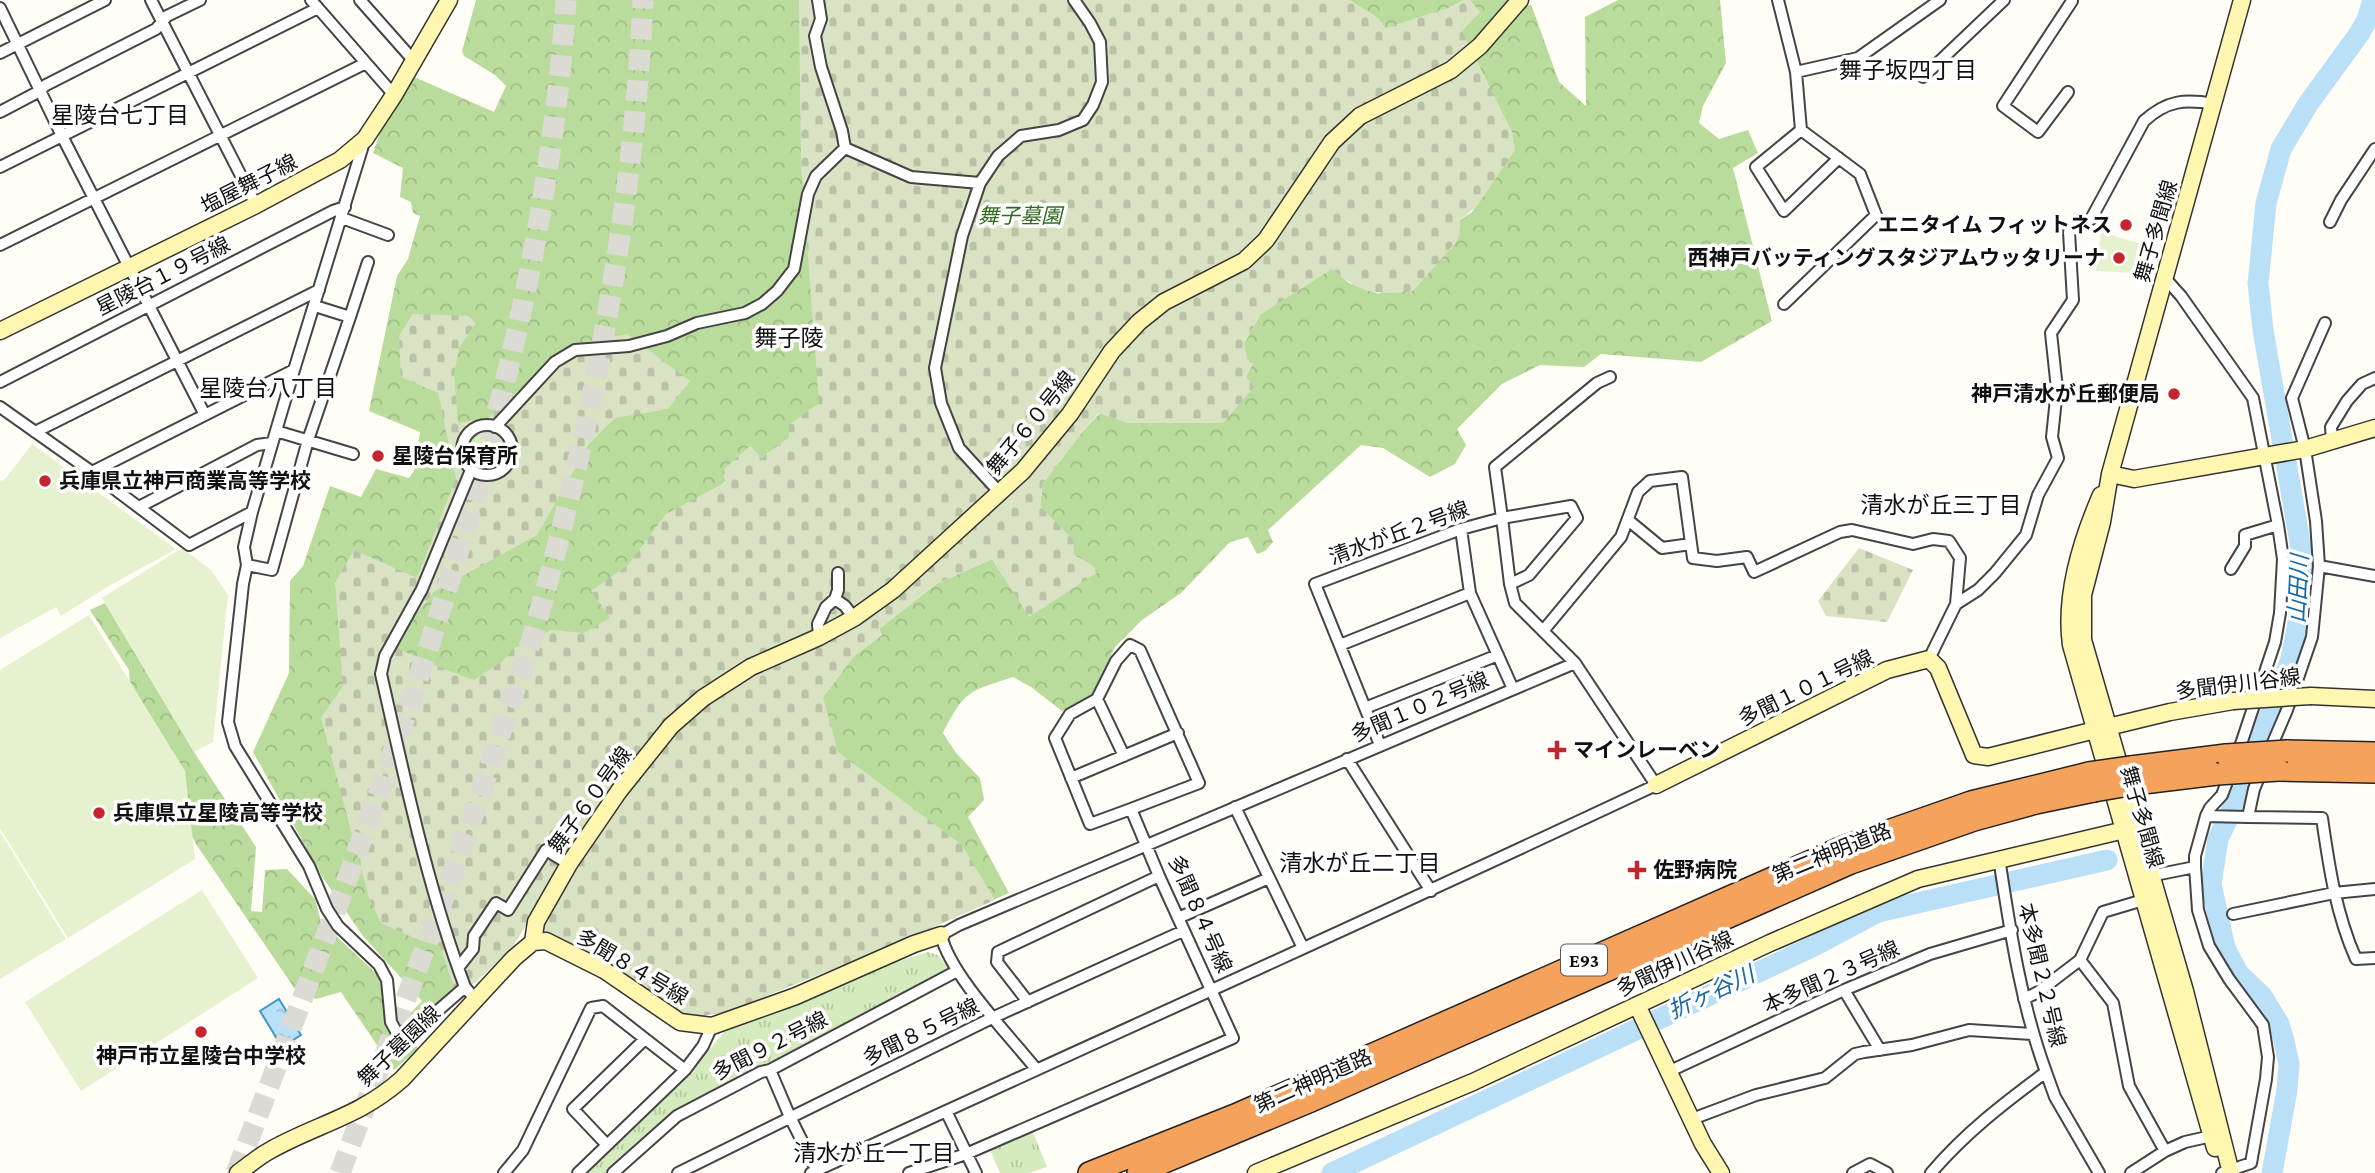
<svg xmlns="http://www.w3.org/2000/svg" width="2375" height="1173" font-family="'Crimson Pro','Noto Sans JP',serif">
<style>
.forest{fill:url(#forest-crowns)}
.cemetery{fill:url(#cemetery-stones)}
.park{fill:url(#park-tufts)}
.garden{fill:url(#garden-furrows)}
.pitch{fill:#e6f2cf}
.water{fill:url(#water-ripples);stroke:#3f96cf;stroke-width:2}
.lines{fill:none;stroke-linecap:round;stroke-linejoin:round}
.river{stroke:#b9e0f7;stroke-width:21}
.highway-tunnel{stroke:#dbdad3;stroke-width:21;stroke-dasharray:21 10;stroke-linecap:butt}
.street-casing{stroke:#444;stroke-width:14}
.secondary-casing{stroke:#333;stroke-width:19}
.highway-casing{stroke:#222;stroke-width:24}
.street{stroke:#fff;stroke-width:10}
.secondary{stroke:#fff6b0;stroke-width:16}
.highway{stroke:#f5a25d;stroke-width:21}
.secondary-bridge-casing{stroke:#333;stroke-width:19;stroke-linecap:butt}
.highway-bridge-casing{stroke:#222;stroke-width:24;stroke-linecap:butt}
.secondary-bridge{stroke:#fff6b0;stroke-width:16}
.highway-bridge{stroke:#f5a25d;stroke-width:21}
.poi-dot{fill:#c4262e;stroke:#fff;stroke-width:2.5}
.labels{text-anchor:middle;dominant-baseline:central;stroke-width:7;stroke-linejoin:round;paint-order:stroke}
.shield{fill:#fff;stroke:#585858;stroke-width:2}
.shield-label{font-size:19px;font-weight:bold;fill:#111}
.street-label{font-size:21px;fill:#111;stroke:#fff}
.park-label{font-size:21px;font-style:italic;fill:#2f6b1f;stroke:#fff}
.poi-label{font-size:21px;font-weight:bold;fill:#111;stroke:#fff;text-anchor:start}
.neighbourhood-label{font-size:23px;fill:#111;stroke:#fff}
.water-label{font-size:23px;font-style:italic;fill:#1768a6;stroke:#fff}
</style>
<defs>
<pattern id="forest-crowns" width="20" height="18" patternUnits="userSpaceOnUse" patternTransform="scale(1.75)"><rect width="20" height="18" fill="#b9dc9c"/><path d="M2 6a3 3 0 1 1 6 0M12 15a3 3 0 1 1 6 0" fill="none" stroke="#9ebc85"/></pattern>
<pattern id="cemetery-stones" width="16" height="16" patternUnits="userSpaceOnUse" patternTransform="scale(1.75)"><rect width="16" height="16" fill="#d9e3c4"/><path d="M2 7V4a2 2 0 0 1 4 0v3zM10 15v-3a2 2 0 0 1 4 0v3z" fill="#b9c2a7"/></pattern>
<pattern id="park-tufts" width="24" height="20" patternUnits="userSpaceOnUse" patternTransform="scale(1.75)"><rect width="24" height="20" fill="#d5ebbd"/><path d="M3 7l-1-3M5 7V3M7 7l1-3M15 17l-1-3M17 17v-4M19 17l1-3" fill="none" stroke="#b6c8a1"/></pattern>
<pattern id="garden-furrows" width="10" height="10" patternUnits="userSpaceOnUse" patternTransform="scale(1.75)"><rect width="10" height="10" fill="#d5ebbd"/><path d="M-1 1l2-2M0 10L10 0M9 11l2-2" fill="none" stroke="#b6c8a1"/></pattern>
<pattern id="water-ripples" width="26" height="14" patternUnits="userSpaceOnUse" patternTransform="scale(1.75)"><rect width="26" height="14" fill="#b9e0f7"/><path d="M2 4q2-2 4 0t4 0M15 11q2-2 4 0t4 0" fill="none" stroke="#9ebfd3"/></pattern>
</defs>
<rect width="100%" height="100%" fill="#fffdf5"/>
<path class="forest" d="M476,0H1515L1468,51L789,438L761,458L750,446L726,481L720,486L621,632L455,990L420,1023L406,1028L403,1025L404,1020L422,1001L363,936L323,878L253,752L289,673L290,581L303,566L330,486L361,497L376,469L409,478L414,471L420,432L369,411L397,276L408,259L420,216L413,213L411,202L400,197L403,168L373,153L383,124L412,76L494,112L506,86L495,75L464,56L462,51Z
M1618,0H1720L1726,63L1703,106L1699,123L1719,139L1748,130L1758,153L1733,168L1772,321L1701,362L1601,354L1584,367L1540,365L1502,384L1457,429L1466,445L1455,464L1430,477L1383,448L1361,445L1268,530L1273,542L1265,551L1257,554L1248,537L1230,542L1181,593L1142,620L1115,647L1092,694L1062,711L1031,687L1013,677C968,692 966,689 943,733L956,753L980,778L984,800L968,817L1009,893L899,942L726,1012L701,1016L823,697L854,656L882,635L879,629L936,584L992,559L1003,576L1091,565L1074,555L1056,524L1040,506L1043,483L1083,431L1100,413L1129,423L1246,377L1244,344L1260,315L1239,298L1332,268L1349,283L1379,294L1451,249L1460,233V220L1472,212L1488,187L1401,136L1513,14L1531,4L1559,82L1586,106L1585,17Z
M105,603L194,752L256,847L251,911L262,912L265,870L287,869L315,899L321,922L379,976L386,1020L395,1037L415,1040L418,1049L394,1070L341,992L316,999L297,992L196,844L154,762L131,702L129,670L90,610Z"/>
<path class="cemetery" d="M799,0H1350L1378,18L1385,28L1448,8L1463,0H1470L1480,12L1462,31L1512,132L1515,150L1477,206L1460,220V232L1457,241L1413,291C1375,295 1363,295 1332,269L1260,315L1244,344L1247,359L1253,364L1246,377L1254,387L1223,423H1129L1099,413L1083,431L1043,483L1040,506L1074,541V555L1092,565L1098,572L1029,617L992,559L936,584L879,629L882,635L854,656L823,697L838,752L962,845L995,900L899,942L730,1010L701,1016L684,1015L591,955L528,922L512,948L475,983L455,990L440,946L416,939L381,923L369,898L321,718L343,686L335,583L354,550L417,578L456,478L438,393L401,377L399,336L413,314L468,316L476,323L459,348L454,374L458,423L488,418L568,345L627,334L690,381L668,409L615,418L589,444L537,535L435,591L408,625L397,648L428,663L474,680L503,661L513,649L551,630L584,633L610,618L591,591L628,565L666,514L726,482L722,471L750,446L761,458L789,438V425L819,403L801,165Z
M1859,548L1913,570L1887,622L1826,616L1818,601Z"/>
<path class="park" d="M928,952L938,955L950,970L774,1064L771,1061L681,1108L606,1173H588L683,1081L724,1032L895,962Z
M1032,1130L1047,1167L1029,1173H1000L989,1147Z"/>
<path class="garden" d="M467 450a20 20 0 1 1 40 0a20 20 0 1 1-40 0Z"/>
<path class="pitch" d="M2101,232L2145,245L2137,273L2096,271Z
M32,444L176,549L107,587L61,616L56,607L0,638V480L2,481L6,478Z
M182,548L211,570L228,595L213,742L194,752L102,598Z
M89,615L185,771L195,859L68,938L0,828V670Z
M0,832L66,939L0,979Z
M202,890L258,978L81,1091L25,1002Z"/>
<path class="water" d="M279,999L301,1035L282,1047L260,1011Z"/>
<g class="lines">
<path class="river" d="M1332,1173L1814,946L1878,912L2107,860
M2272,1173L2287,1090L2289,1064L2284,1041L2279,1024L2262,996L2238,973L2225,948L2211,884L2218,839L2238,797L2291,659L2299,618L2302,554L2263,330L2258,283L2260,264L2266,203L2281,149L2308,104L2359,34L2367,20L2373,0"/>
<path class="highway-tunnel" d="M236,1173C378,798 540,404 566,0
M340,1173C397,1020 458,869 507,713C518,680 530,647 539,614C594,417 634,205 643,0"/>
<g class="street-casing">
<path id="street" d="M151,0L256,205
M311,0L394,95
M360,0L414,61
M818,0L821,19L815,36L821,67L842,131L845,148
M1778,0L1796,72L1801,130L1860,174L1876,215L1784,304
M0,8L62,136L205,415
M0,53L105,0
M1796,72L1858,58L1940,0
M1923,77L2004,0
M2068,92L2038,132L2003,106L2072,1
M0,112L36,93L46,85L156,29L167,16L200,0
M1801,130L1756,167L1784,211L1839,158
M365,139L294,370L252,512L244,547L247,565L243,584L228,722L235,746L309,866L327,909L338,926L379,965L387,980L391,1022L397,1033L418,1028L465,987
M845,148L911,177L980,183
M0,167L318,8
M342,218L388,235
M2330,222L2341,200L2375,149
M0,245L366,63
M2164,277L2181,296L2253,398L2278,525L2283,559L2280,613L2275,642L2237,756
M350,317L368,262
M0,382L333,211L345,207
M0,407L92,472L294,370
M462 450a25 25 0 1 1 50 0a25 25 0 1 1-50 0Z
M495,427L555,362L575,350L629,346L667,336L697,323L745,313L762,304L777,291L794,269L808,194L816,176L845,148
M276,431L353,454
M35,432L319,290
M2332,440L2331,427L2347,401L2362,384L2375,378
M92,472L189,545L252,512
M1001,494L959,448L941,403L935,368L962,236L980,183L998,156L1021,136L1059,130L1083,120L1093,105L1102,82L1100,42L1090,23L1074,0
M139,507L257,445L272,443
M1628,520L1662,548L1691,544
M1461,529L1470,593L1513,689
M247,565L272,570L308,440L350,317L315,306
M2319,566L2375,576
M2231,569L2245,546V535L2278,525
M1510,584L1529,575L1577,518L1571,506L1502,518L1510,584L1515,603L1543,631
M835,599L845,606L854,618
M819,637L818,624L826,607L835,599L838,590V573
M1340,645L1470,593
M1929,659L1956,604L1978,590L1995,573L2026,535L2038,495L2058,458L2052,437L2057,389L2051,333L2073,300L2069,232L2091,219L2144,121C2167,100 2185,99 2214,104
M1097,699L1124,756
M1365,708L1498,655
M1380,745L1315,584L1461,529L1502,518L1495,467L1597,383L1610,377
M2269,752L2287,710L2312,637L2319,566L2316,521L2305,449L2292,398L2325,323
M1347,759L1431,891
M2262,770L2254,789L2248,817L2322,818C2329,867 2336,914 2356,959L2375,958
M1071,778L1178,733
M1235,807L1303,948
M2206,816L2248,817
M2150,876L2195,867
M2233,914L2334,893L2375,889
M1178,918L1269,878
M2080,960L2113,1003L2129,1086L2165,1151
M458,968L473,949L474,936L496,903L508,910L546,850L569,864
M1844,990L1880,1050
M470,993L465,987C427,886 405,779 381,674L385,656L422,589L471,470
M2024,999L2038,992L2080,960L2103,912L2150,898
M1028,1002L997,962L998,952L1159,876
M1036,1069C1009,1035 950,975 941,935L959,925L1575,663
M770,1070L790,1117L818,1173
M1670,1071L1844,990L1930,954L2012,930
M2046,1072L2055,1097L2099,1173
M946,1111L976,1173
M1692,1119L1756,1095L1825,1078L1855,1054L1864,1052L1912,1045L1969,1030L2032,1034
M607,1145L573,1109L645,1039
M504,1173L523,1150L591,1008L603,1006L685,1070
M578,1173L685,1070L703,1046L712,1026
M613,1173L677,1116L761,1072L770,1070L957,971
M678,1173L994,1017L1183,931
M811,1173C1093,1043 1376,917 1656,785L1575,663L1543,631L1621,537L1638,492L1650,481L1682,477L1693,558L1717,561L1747,557L1754,572L1840,532L1852,530L1913,544L1933,539L1949,541L1960,558L1956,604
M909,1173L966,1154L1233,1038L1159,876L1131,809L1090,824L1055,738L1070,714L1097,699L1116,661L1130,645L1140,650L1199,783L1131,809
M1853,1173L1870,1164L1887,1173
M1931,1173C1965,1133 2004,1103 2046,1072C2021,1004 2010,930 1999,858
M2131,1173L2165,1151L2185,1142L2216,1135
M2222,1173L2251,1163L2266,1079L2268,1057L2263,1025L2229,979L2209,946L2198,910L2195,867V856L2206,816L2210,808L2222,795L2231,771"/>
</g>
<g class="secondary-casing">
<path id="secondary" d="M0,331L256,205L340,160L365,139L394,95L449,0
M2110,474L2134,479L2305,449L2375,428
M2101,495C2081,541 2064,595 2071,645L2215,1148
M2311,696L2375,699
M2108,727L2170,712L2233,701
M1656,785L1887,670L1929,659L1938,668L1974,755L1988,757L2095,730
M533,942L536,922L569,864L619,791L671,726L703,698L751,667L819,637L854,618L893,590L1023,471L1070,414L1112,351L1139,322L1164,302L1244,261L1266,240L1332,142L1360,116L1451,70L1480,46L1520,0
M533,942L546,941L604,970L680,1022L712,1026L796,996L914,944L941,935
M1637,1005L1703,1144L1721,1173
M238,1173C248,1166 258,1157 269,1151C316,1124 358,1118 402,1079L514,958L533,942
M1256,1173L1473,1082L1770,943L1918,879L2137,827
M2231,1173L2185,991L2083,640V595L2102,522L2110,474L2242,0"/>
</g>
<g class="highway-casing">
<path id="highway" d="M2287,751L2375,753
M2131,767L2226,755
M2279,770L2375,772
M2135,784L2217,774
M1089,1173L1235,1115L1845,846L1971,802L2089,773
M1138,1173L1311,1101L1851,863L1974,820L2036,803L2094,791"/>
</g>
<use href="#street" class="street"/>
<use href="#secondary" class="secondary"/>
<use href="#highway" class="highway"/>
<g class="secondary-bridge-casing">
<path id="secondary-bridge" d="M2233,701L2311,696"/>
</g>
<g class="highway-bridge-casing">
<path id="highway-bridge" d="M2226,755L2287,751
M2089,773L2131,767
M2217,774L2279,770
M2094,791L2135,784"/>
</g>
<use href="#secondary-bridge" class="secondary-bridge"/>
<use href="#highway-bridge" class="highway-bridge"/>
</g>
<g class="poi-dot">
<circle cx="2126" cy="225" r="7"/>
<circle cx="2119" cy="258" r="7"/>
<circle cx="2174" cy="394" r="7"/>
<circle cx="378" cy="456" r="7"/>
<circle cx="45" cy="481" r="7"/>
<path d="M1553.5 739.5h7v7h7v7h-7v7h-7v-7h-7v-7h7z"/>
<circle cx="99" cy="813" r="7"/>
<path d="M1633.5 859.5h7v7h7v7h-7v7h-7v-7h-7v-7h7z"/>
<circle cx="201" cy="1032" r="7"/>
</g>
<g class="labels">
<rect class="shield" x="1561" y="944.5" width="46" height="31" rx="5"/>
<g class="shield-label">
<text x="1584" y="960">E93</text>
</g>
<g class="street-label">
<text transform="translate(249 184) rotate(-27)">塩屋舞子線</text>
<text transform="translate(2156 231) rotate(-74)">舞子多聞線</text>
<text transform="translate(163 276) rotate(-27)">星陵台１９号線</text>
<text transform="translate(1031 423) rotate(-51)">舞子６０号線</text>
<text transform="translate(1399 533) rotate(-20)">清水が丘２号線</text>
<text transform="translate(2238 684) rotate(-7)">多聞伊川谷線</text>
<text transform="translate(1806 688) rotate(-26)">多聞１０１号線</text>
<text transform="translate(1420 707) rotate(-23)">多聞１０２号線</text>
<text transform="translate(590 800) rotate(-54)">舞子６０号線</text>
<text transform="translate(2142 817) rotate(74)">舞子多聞線</text>
<text transform="translate(1832 853) rotate(-22)">第二神明道路</text>
<text transform="translate(1200 914) rotate(66)">多聞８４号線</text>
<text transform="translate(1675 964) rotate(-25)">多聞伊川谷線</text>
<text transform="translate(632 967) rotate(31)">多聞８４号線</text>
<text transform="translate(2042 975) rotate(77)">本多聞２２号線</text>
<text transform="translate(1831 977) rotate(-24)">本多聞２３号線</text>
<text transform="translate(921 1032) rotate(-26)">多聞８５号線</text>
<text transform="translate(399 1046) rotate(-44)">舞子墓園線</text>
<text transform="translate(770 1046) rotate(-27)">多聞９２号線</text>
<text transform="translate(1313 1081) rotate(-24)">第二神明道路</text>
</g>
<g class="park-label">
<text x="1020" y="216">舞子墓園</text>
</g>
<g class="poi-label">
<text x="2112" y="225" text-anchor="end">エニタイム フィットネス</text>
<text x="2105" y="258" text-anchor="end">西神戸バッティングスタジアムウッタリーナ</text>
<text x="2160" y="394" text-anchor="end">神戸清水が丘郵便局</text>
<text x="392" y="456">星陵台保育所</text>
<text x="59" y="481">兵庫県立神戸商業高等学校</text>
<text x="1573" y="750">マインレーベン</text>
<text x="113" y="813">兵庫県立星陵高等学校</text>
<text x="1653" y="870">佐野病院</text>
<text x="201" y="1056" text-anchor="middle">神戸市立星陵台中学校</text>
</g>
<g class="neighbourhood-label">
<text x="1908" y="70">舞子坂四丁目</text>
<text x="120" y="115">星陵台七丁目</text>
<text x="789" y="338">舞子陵</text>
<text x="268" y="388">星陵台八丁目</text>
<text x="1941" y="505">清水が丘三丁目</text>
<text x="1360" y="863">清水が丘二丁目</text>
<text x="874" y="1153">清水が丘一丁目</text>
</g>
<g class="water-label">
<text transform="translate(2298 589) rotate(-87)">山田川</text>
<text transform="translate(1711 992) rotate(-25)">折ヶ谷川</text>
</g>
</g>
</svg>
